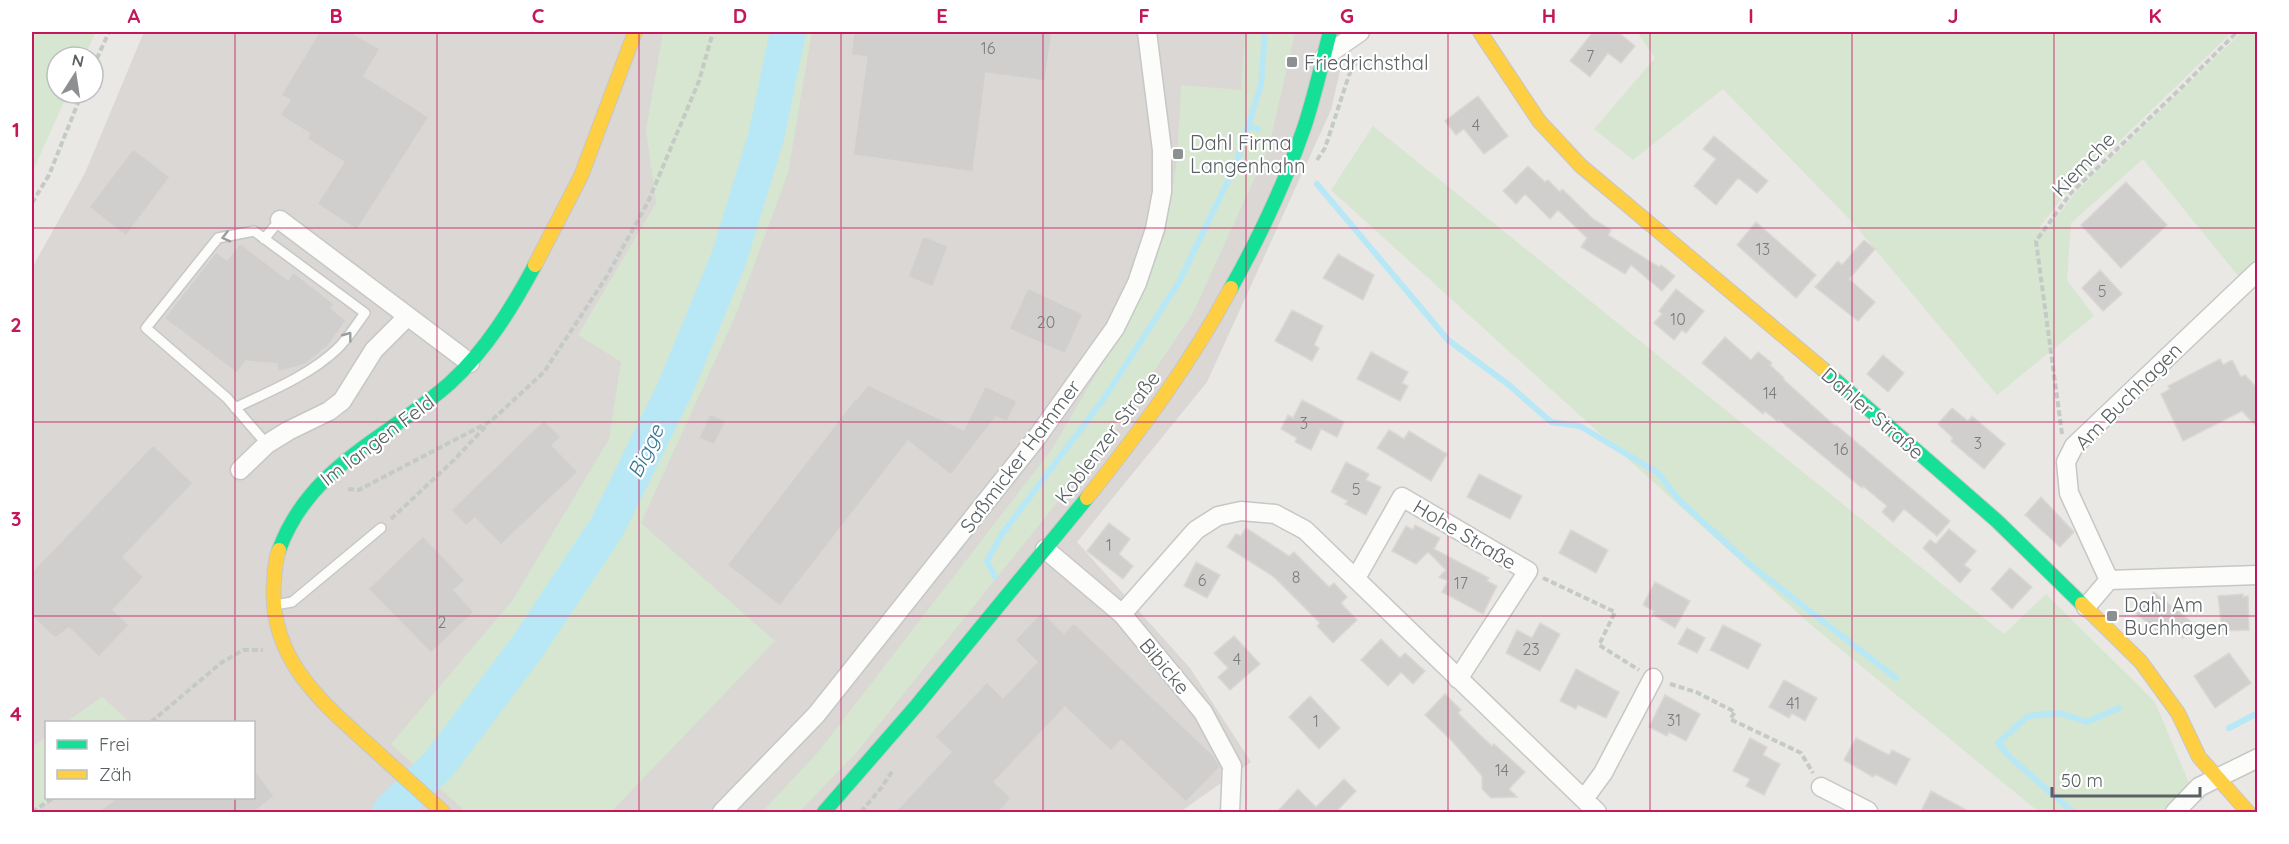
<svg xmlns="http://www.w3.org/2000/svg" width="2289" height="844" font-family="Quicksand,sans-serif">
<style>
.industrial{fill:#dad7d5}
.green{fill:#d6e6d0}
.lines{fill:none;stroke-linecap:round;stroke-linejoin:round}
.stream{stroke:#b8e8f6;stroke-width:6}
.river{stroke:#b8e8f6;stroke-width:36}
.building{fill:#d1cfcd;stroke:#dad7d4;stroke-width:1.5}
.lane-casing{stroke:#c6c7c7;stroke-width:12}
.street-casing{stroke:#c6c7c7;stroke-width:21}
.fast-casing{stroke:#c6c7c6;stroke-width:16}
.slow-casing{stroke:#c6c7c6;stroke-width:16}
.path{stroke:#c4cac6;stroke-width:4;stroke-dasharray:6 3;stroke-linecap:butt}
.lane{stroke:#fcfcfb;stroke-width:9}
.street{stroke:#fcfcfb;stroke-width:18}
.fast{stroke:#16e098;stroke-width:14}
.slow{stroke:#ffcf43;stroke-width:14}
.oneway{stroke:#9b9ea0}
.grid{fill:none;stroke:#c2185b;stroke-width:1.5;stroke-opacity:0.55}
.poi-dot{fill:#8c9090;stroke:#fff;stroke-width:2}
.labels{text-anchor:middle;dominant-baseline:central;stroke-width:4.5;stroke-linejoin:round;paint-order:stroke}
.number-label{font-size:16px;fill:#797d7e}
.poi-label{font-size:20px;fill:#5a6063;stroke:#fff;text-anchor:start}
.street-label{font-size:20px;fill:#5a6063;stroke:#fff}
.water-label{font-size:21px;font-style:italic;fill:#387894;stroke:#fff}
.neatline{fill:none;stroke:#c2185b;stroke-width:2}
.grid-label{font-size:20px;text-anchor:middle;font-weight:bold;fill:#c2185b}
</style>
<rect width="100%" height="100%" fill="#eae8e5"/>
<path class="industrial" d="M144,32H1349L1331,110L1207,382L1077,542L1190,668L1251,762L1180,812H35L52,798H254V722H129L102,697L67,722H46V737L32,748V268L85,173Z"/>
<path class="green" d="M32,32H96L84,57H57V93H68L32,173Z
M663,32H812L788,173L735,317L641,523L775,641L611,812H466L391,744L512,601L609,439L621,362L578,335L656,203L646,130Z
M1245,32H1295L1269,147L1193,313L1112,434L857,752L799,812H762L819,751L1052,449L1122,330L1165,235L1177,160L1181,85L1241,90Z
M1637,32H2232L2066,193L2039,228L2046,231L2075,193L2242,32H2257V261L2239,277L2143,159L2071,223L2067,280L2094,316L1997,395L1853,223L1723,89L1633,160L1594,129L1655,58Z
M1373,126L2004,634L2046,594L2155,702L2189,783L2162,812H2039L1810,624L1331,190Z
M102,697L129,722H67Z
M46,737V798H52L35,812H32V748Z"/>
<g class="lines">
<path class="stream" d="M1258,129L1248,126L1261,85L1265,32
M1317,184L1448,340L1509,385L1551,422L1580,426L1658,473L1679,500L1749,564L1896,678
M995,577L987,561L1002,534L1105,397L1179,282L1236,164L1248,126
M2229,728L2258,713
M2073,812L2011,758L1998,743L2028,716L2059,713L2087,722L2119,708"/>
<path class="river" d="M390,812L439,764L528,646L607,527L674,391L729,258L766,137L788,32"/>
</g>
<path class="building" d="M319,32H351L380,49L364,76L429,117L357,230L317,204L344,162L307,139L310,134L280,115L290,100L281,95Z
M854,32H1052L1045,81L986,73L973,172L853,155L867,57L851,55Z
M1593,32H1618L1635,46L1621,63L1608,53L1590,77L1570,61Z
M1478,96L1508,136L1484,154L1464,129L1456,135L1445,121Z
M1714,136L1768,181L1757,193L1738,178L1716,205L1694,186L1716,159L1703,149Z
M133,149L170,177L126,236L89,207Z
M1528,166L1545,182L1548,180L1560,192L1562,189L1593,219L1611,230L1608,235L1659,267L1661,265L1675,276L1662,291L1631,265L1625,274L1581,247L1587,238L1558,210L1550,219L1525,194L1516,204L1503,191Z
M2126,182L2167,225L2121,268L2081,225Z
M1756,222L1816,275L1796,298L1737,245Z
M923,236L948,246L933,287L908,277Z
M1864,240L1875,249L1849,279L1875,302L1858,321L1815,287L1838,261L1842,265Z
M240,243L288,280L293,272L334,304L331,308L346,321L328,346L306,364L278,372L277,364L246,361L237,373L164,318L216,252L227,260Z
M1338,254L1374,275L1363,300L1323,278Z
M2100,270L2122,294L2103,311L2082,288Z
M1028,288L1083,314L1065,354L1009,329Z
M1676,289L1704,311L1686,333L1682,330L1674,340L1654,323L1662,314L1659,311Z
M1292,310L1323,326L1314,345L1319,348L1312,361L1275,341Z
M1725,337L1751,360L1758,352L1772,363L1770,365L1784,378L1783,379L1835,426L1836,425L1950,521L1937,536L1904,509L1893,522L1882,512L1887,506L1863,486L1862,488L1779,420L1778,422L1765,411L1763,414L1702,363Z
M1371,352L1408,372L1402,383L1408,386L1400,401L1357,379Z
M1883,355L1904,373L1888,392L1867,374Z
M2220,359L2223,365L2232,360L2241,377L2245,375L2258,389V428L2242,411L2183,441L2161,394L2170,389L2168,386Z
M868,385L964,430L985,386L1017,401L1007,422L996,417L951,475L908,441L780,606L727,565L855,399L856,400Z
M1302,400L1344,422L1337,437L1321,429L1311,450L1295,442L1297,438L1281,429L1288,415L1293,418Z
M1952,408L1968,421L1972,416L2005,444L1984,469L1951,441L1953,438L1938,424Z
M710,414L726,421L714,445L699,438Z
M544,420L561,437L552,445L578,472L501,545L475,518L466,526L451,510Z
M1389,430L1404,439L1409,431L1447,454L1431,481L1377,448Z
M153,445L193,483L123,557L144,577L113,610L129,625L99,657L69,628L55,638L32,616V572Z
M1346,462L1369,474L1366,480L1381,487L1366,515L1345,504L1348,501L1331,492Z
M1479,474L1522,496L1510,519L1467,497Z
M2041,497L2074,532L2060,547L2025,515Z
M1109,523L1130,539L1119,554L1133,566L1123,579L1087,551Z
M1415,525L1440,538L1434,549L1489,578L1487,581L1497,586L1483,614L1442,592L1448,581L1439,577L1446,570L1428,552L1416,564L1392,551L1406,526L1413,530Z
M1246,528L1289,556L1294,552L1329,587L1334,583L1347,597L1341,603L1357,620L1333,643L1317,626L1320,623L1274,577L1227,547L1236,534L1241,536Z
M1949,529L1976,551L1964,565L1971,570L1960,583L1923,548L1930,540L1936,544Z
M1571,530L1608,550L1596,573L1559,553Z
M423,536L465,580L454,590L474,612L431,653L368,589Z
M1196,562L1220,575L1207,598L1184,586Z
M2010,568L2032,587L2012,609L1991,589Z
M1655,582L1690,601L1675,628L1652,614L1654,611L1643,605Z
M2154,592L2194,624L2183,638L2169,626L2162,634L2136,614Z
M2243,594V597L2248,596L2249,630L2222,631L2218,596Z
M1042,612L1064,633L1074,623L1214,756L1220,767L1186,802L1121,740L1111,751L1065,707L994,782L1011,798L998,813H894L951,752L935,737L987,682L1003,698L1037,662L1015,640Z
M1540,623L1560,634L1540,671L1506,653L1517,630L1532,638Z
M1723,625L1761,644L1748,669L1710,650Z
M1687,628L1705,638L1697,653L1678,644Z
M1234,636L1260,664L1230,690L1218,677L1228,668L1214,653Z
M1381,639L1400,658L1405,653L1425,671L1413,684L1401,672L1388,686L1361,660Z
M2229,653L2251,683L2215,708L2194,676Z
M1576,669L1619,692L1606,718L1578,705L1576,709L1560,701Z
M1784,680L1817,698L1805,721L1792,713L1789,718L1769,707Z
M1445,694L1461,710L1458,713L1479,734L1492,746L1494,744L1525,772L1509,789L1517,797L1491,798L1482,789V776L1452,741L1425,715Z
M1665,695L1700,714L1686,741L1669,732L1667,736L1649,727Z
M1310,696L1340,728L1319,749L1289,717Z
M1750,738L1767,747L1763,755L1780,764L1764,795L1746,786L1750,779L1733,771Z
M1856,738L1889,755L1892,750L1910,759L1896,785L1875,774L1873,777L1844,760Z
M254,769L274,796L253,813H97L116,798H254Z
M1344,779L1356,791L1335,813H1276L1298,789L1316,807Z
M1931,791L1972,813H1920Z"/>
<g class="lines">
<g class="lane-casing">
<path id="lane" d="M264,239L280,220
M235,408C270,391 308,376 336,350C347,340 356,325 365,313L254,231L218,238L146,328L227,398C240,413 253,429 267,444
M275,605L292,602L381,528"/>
</g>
<g class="street-casing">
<path id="street" d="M1324,57L1360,32
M280,220L470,363
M240,470L267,444L288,431L329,411L342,401L374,350L407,317
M1045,549L1122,614L1203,712L1232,766L1230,812
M1356,578L1402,497L1528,571L1458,679
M2109,580L2258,575
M2086,607L2109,580L2069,493L2066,462L2074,446L2258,271
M1122,614L1196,530L1218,516L1241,511L1275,514L1305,530L1597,812
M1821,787L1868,811L1867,812
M1584,799L1603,773L1653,678
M722,812L816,715L1035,440L1115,328L1137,283L1155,229L1162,192V150L1147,32
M2175,812L2199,787L2258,758"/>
</g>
<g class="fast-casing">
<path id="fast" d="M1231,288C1260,236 1286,181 1305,125C1315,94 1322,63 1330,32
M1824,370L1997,521L2082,604
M279,550C310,465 387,439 450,383C486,350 512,308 535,265
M824,812L917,705L1087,498"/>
</g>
<g class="slow-casing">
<path id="slow" d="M1480,32L1539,121L1581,166L1824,370
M535,265L581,176L635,32
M1087,498C1140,431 1191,363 1231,288
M279,550C275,560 275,571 274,581C268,656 318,699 368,744C393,767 418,789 443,812
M2082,604L2141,662L2178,713L2199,757L2248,812"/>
</g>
<path class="path" d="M93,67L109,32
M1317,160L1325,148L1349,75L1359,57
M32,203L49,175L82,93
M2062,434L2036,241L2071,193L2183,86L2237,32
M348,489L359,490L370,484L491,421L544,372L607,276L648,202L699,81L713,32
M391,519L454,460L486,426
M1543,578L1615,612L1599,645L1639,670
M1670,684L1696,692L1735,712L1730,719L1801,753L1813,773
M151,722L221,663L243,650H263
M32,812L53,798
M861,812L881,788L893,770"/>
<use href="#lane" class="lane"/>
<use href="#street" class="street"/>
<use href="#fast" class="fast"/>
<use href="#slow" class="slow"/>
</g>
<defs><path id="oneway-chevron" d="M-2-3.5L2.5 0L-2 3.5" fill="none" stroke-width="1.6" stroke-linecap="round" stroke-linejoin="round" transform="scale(1.5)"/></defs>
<g class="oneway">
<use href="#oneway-chevron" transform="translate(226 237) rotate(166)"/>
<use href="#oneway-chevron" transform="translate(348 336) rotate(-53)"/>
</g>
<path class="grid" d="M235,32V722M437,32V812M639,32V812M841,32V812M1043,32V812M1246,32V812M1448,32V812M1650,32V812M1852,32V812M2054,32V812M32,228H2258M32,422H2258M32,616H2258M235,798V812"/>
<g class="poi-dot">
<rect x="1286" y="56" width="12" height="12" rx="3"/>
<rect x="1172" y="148" width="12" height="12" rx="3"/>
<rect x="2106" y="610" width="12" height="12" rx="3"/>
</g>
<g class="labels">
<g class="number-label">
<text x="988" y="48">16</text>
<text x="1590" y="56">7</text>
<text x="1476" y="125">4</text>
<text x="1763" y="249">13</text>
<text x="2102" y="291">5</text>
<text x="1678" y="319">10</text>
<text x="1046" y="322">20</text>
<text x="1770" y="393">14</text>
<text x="1304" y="423">3</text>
<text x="1978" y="443">3</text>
<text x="1841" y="449">16</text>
<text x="1356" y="489">5</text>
<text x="1109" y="545">1</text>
<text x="1296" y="577">8</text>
<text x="1202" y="580">6</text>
<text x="1461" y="583">17</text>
<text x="442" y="622">2</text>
<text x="1531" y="649">23</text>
<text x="1237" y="659">4</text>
<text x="1793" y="703">41</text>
<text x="1674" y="720">31</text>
<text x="1316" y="721">1</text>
<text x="1502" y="770">14</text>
</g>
<g class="poi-label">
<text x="1304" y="62">Friedrichsthal</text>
<text x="1190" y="142">Dahl Firma<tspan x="1190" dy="23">Langenhahn</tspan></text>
<text x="2124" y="604">Dahl Am<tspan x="2124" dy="23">Buchhagen</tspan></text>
</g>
<g class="street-label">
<text transform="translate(2083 164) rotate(-46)">Kiemche</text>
<text transform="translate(2128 396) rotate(-45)">Am Buchhagen</text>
<text transform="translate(1873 413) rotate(41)">Dahler Straße</text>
<text transform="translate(1107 437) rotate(-53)">Koblenzer Straße</text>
<text transform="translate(377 440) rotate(-37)">Im langen Feld</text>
<text transform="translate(1020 456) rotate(-53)">Saßmicker Hammer</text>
<text transform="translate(1465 534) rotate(31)">Hohe Straße</text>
<text transform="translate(1165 666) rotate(50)">Bibicke</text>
</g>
<g class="water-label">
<text transform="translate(645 451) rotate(-64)">Bigge</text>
</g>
</g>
<rect width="2289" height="844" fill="none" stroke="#ffffff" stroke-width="66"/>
<rect x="45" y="721" width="210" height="78" fill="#ffffff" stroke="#bdbfc1" stroke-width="1.5"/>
<rect x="57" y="740" width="30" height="9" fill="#16e098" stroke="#bdbfc1" stroke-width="1.5"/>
<text x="99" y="751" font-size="18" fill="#5a6063">Frei</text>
<rect x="57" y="770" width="30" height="9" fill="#ffcf43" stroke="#bdbfc1" stroke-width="1.5"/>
<text x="99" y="781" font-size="18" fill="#5a6063">Zäh</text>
<g transform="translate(75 75) rotate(12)"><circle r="28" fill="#ffffff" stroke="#bdbfc1" stroke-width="1.5"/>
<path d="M0-4.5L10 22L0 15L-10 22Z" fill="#8c9090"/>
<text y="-9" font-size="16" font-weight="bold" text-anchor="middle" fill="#5a6063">N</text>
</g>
<path d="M2052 787v9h148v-9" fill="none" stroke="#5a6063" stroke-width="3"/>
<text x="2061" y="787" font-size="18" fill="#5a6063" stroke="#ffffff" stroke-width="4.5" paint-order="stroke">50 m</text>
<rect x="33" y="33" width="2223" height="778" class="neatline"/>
<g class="grid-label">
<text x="134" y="23">A</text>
<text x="336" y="23">B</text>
<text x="538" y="23">C</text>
<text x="740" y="23">D</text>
<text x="942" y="23">E</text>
<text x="1144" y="23">F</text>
<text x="1347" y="23">G</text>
<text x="1549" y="23">H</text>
<text x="1751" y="23">I</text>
<text x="1953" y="23">J</text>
<text x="2155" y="23">K</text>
<text x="16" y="137">1</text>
<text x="16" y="332">2</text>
<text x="16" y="526">3</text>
<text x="16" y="721">4</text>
</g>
</svg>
